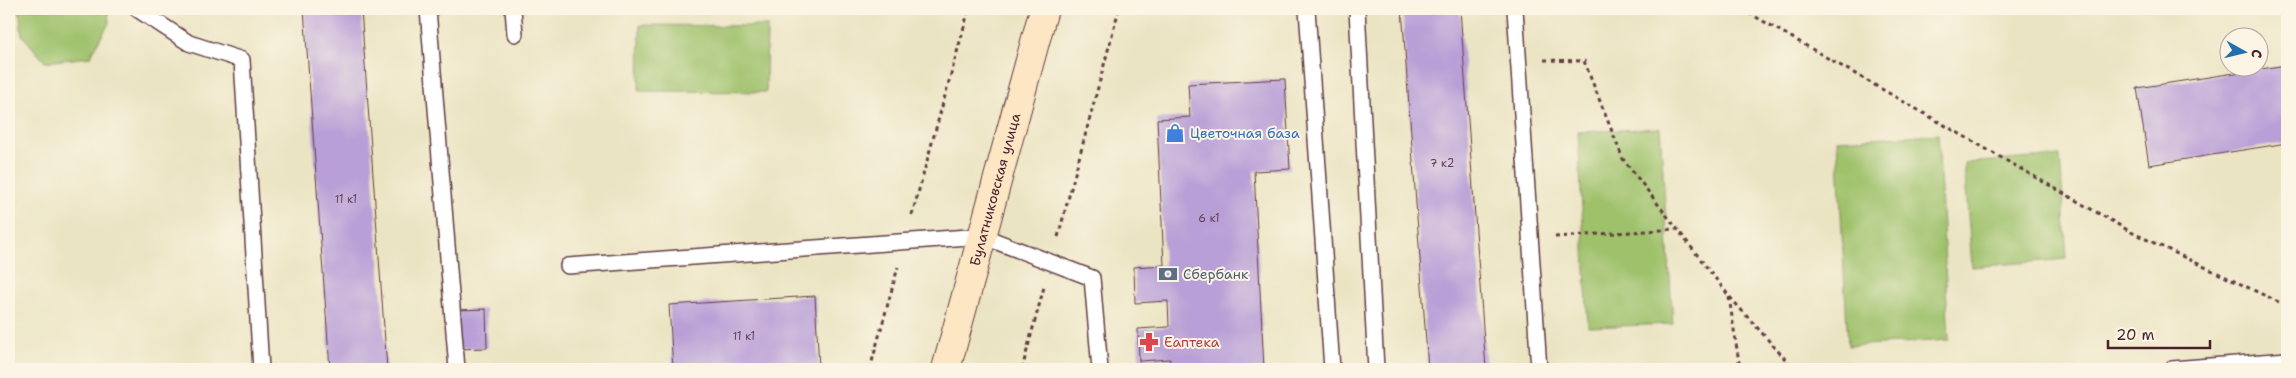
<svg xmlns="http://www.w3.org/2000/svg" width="2296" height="378" font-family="'Shantell Sans',sans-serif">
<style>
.green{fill:#9ec16b;stroke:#74704b}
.building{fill:#b89fd7}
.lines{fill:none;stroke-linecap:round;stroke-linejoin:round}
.lane-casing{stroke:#623d42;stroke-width:18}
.secondary-casing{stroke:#623d42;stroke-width:30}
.path{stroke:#623d42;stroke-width:3;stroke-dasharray:4 4;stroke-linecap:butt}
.lane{stroke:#fff;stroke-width:15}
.secondary{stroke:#fce6c4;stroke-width:28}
.labels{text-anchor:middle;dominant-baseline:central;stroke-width:4;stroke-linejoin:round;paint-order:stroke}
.number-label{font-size:11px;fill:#663f56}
.shop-label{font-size:14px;fill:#366cbe;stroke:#fcf5e5;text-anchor:start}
.street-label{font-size:14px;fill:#4a1f2b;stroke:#fcf5e5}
.service-label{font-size:14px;fill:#4e5e75;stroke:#fcf5e5;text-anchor:start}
.health-label{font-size:14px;fill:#be3a42;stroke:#fcf5e5;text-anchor:start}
</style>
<rect width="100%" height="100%" fill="#fcf5e5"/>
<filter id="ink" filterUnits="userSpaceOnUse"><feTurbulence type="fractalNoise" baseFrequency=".02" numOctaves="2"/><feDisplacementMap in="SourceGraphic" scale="10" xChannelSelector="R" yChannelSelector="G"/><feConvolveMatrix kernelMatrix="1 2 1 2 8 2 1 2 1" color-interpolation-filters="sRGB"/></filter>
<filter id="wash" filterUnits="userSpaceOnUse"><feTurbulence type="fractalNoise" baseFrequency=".0096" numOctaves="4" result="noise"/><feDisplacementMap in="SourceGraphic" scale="20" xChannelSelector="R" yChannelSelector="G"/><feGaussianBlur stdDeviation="1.12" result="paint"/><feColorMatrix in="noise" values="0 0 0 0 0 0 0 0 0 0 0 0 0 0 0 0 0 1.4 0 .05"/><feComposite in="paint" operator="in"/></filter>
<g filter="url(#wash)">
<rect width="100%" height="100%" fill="#ebe4c3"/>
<path class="green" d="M19,9H108L109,23L90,57L45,62L22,35Z
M640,25L767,26L766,92L639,91Z
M1660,128L1673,324L1588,327L1578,132Z
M1938,134L1949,340L1848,346L1837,140Z
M2060,156L2067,259L1972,267L1964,163Z"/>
<g id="blocks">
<path class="building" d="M304,9H361L387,369H330Z
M1402,9H1460L1486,369H1428Z
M2287,65V143L2149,165L2137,88Z
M1285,79L1290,169L1254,171L1264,369H1170V359L1139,361L1138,329L1169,327L1168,301L1135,303L1134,267L1164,265L1157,119L1190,117L1188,84Z
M815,296L819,368L673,369L669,305Z
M486,309L487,348L457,349V310Z"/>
</g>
</g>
<g filter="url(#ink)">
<use href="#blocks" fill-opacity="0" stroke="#623d42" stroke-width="1"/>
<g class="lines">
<g class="lane-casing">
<path id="lane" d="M137,9L189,43L242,60L261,369
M428,9L457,369
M513,9L515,34
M1307,9L1332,369
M1357,9L1376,369
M1515,9L1539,369
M568,266L982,236L1092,278L1100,369
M2172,369L2287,360"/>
</g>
<g class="secondary-casing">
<g id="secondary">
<path id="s1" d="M946,369L1044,9"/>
</g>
</g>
<path class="path" d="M1742,9L2131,232L2287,306
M1544,60L1584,61L1623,159L1729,296L1794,369
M912,215L969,9
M1058,237L1119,9
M1555,237L1676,229
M1729,297L1740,369
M870,369L898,267
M1022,369L1044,287"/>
<use href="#lane" class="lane"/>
<use href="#secondary" class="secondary"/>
</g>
</g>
<defs>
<g id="shop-bare" transform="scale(1.5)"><path d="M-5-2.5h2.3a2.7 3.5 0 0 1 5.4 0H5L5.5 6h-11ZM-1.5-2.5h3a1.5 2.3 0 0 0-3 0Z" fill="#3f7fe0" stroke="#fcf5e5" stroke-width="2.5" paint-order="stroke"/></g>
<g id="bank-bare" transform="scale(1.5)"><path d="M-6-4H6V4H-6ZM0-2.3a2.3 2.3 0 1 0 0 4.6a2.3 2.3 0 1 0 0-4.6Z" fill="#5c6f8a" stroke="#fcf5e5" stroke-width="2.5" paint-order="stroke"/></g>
<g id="pharmacy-bare" transform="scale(1.5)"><path d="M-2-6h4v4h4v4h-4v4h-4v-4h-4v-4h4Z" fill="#e0444e" stroke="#fcf5e5" stroke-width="2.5" paint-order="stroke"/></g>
</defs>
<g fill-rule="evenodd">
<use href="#shop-bare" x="1175" y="133"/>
<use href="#bank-bare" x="1168" y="274"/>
<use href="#pharmacy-bare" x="1149" y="342"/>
</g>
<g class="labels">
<g class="number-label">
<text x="1442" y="163">7 к2</text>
<text x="346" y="199">11 к1</text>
<text x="1209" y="218">6 к1</text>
<text x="744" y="336">11 к1</text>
</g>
<g class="shop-label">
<text x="1190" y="133">Цветочная база</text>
</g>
<g class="street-label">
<text stroke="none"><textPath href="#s1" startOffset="186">Булатниковская улица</textPath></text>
</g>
<g class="service-label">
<text x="1183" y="274">Сбербанк</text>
</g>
<g class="health-label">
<text x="1164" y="342">Еаптека</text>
</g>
</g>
<rect width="2296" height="378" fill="none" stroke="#fcf5e5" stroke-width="30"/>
<g transform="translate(2244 52) rotate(98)"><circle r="24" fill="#fcf5e5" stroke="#b59f9b"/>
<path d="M0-4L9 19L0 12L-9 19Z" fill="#1f6fb2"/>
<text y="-8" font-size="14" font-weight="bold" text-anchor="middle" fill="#4a1f2b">С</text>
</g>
<path d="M2108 340v8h102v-8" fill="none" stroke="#4a1f2b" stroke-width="2.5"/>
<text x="2116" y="340" font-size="15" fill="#4a1f2b" stroke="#fcf5e5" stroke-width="4" paint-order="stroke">20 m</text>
</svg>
